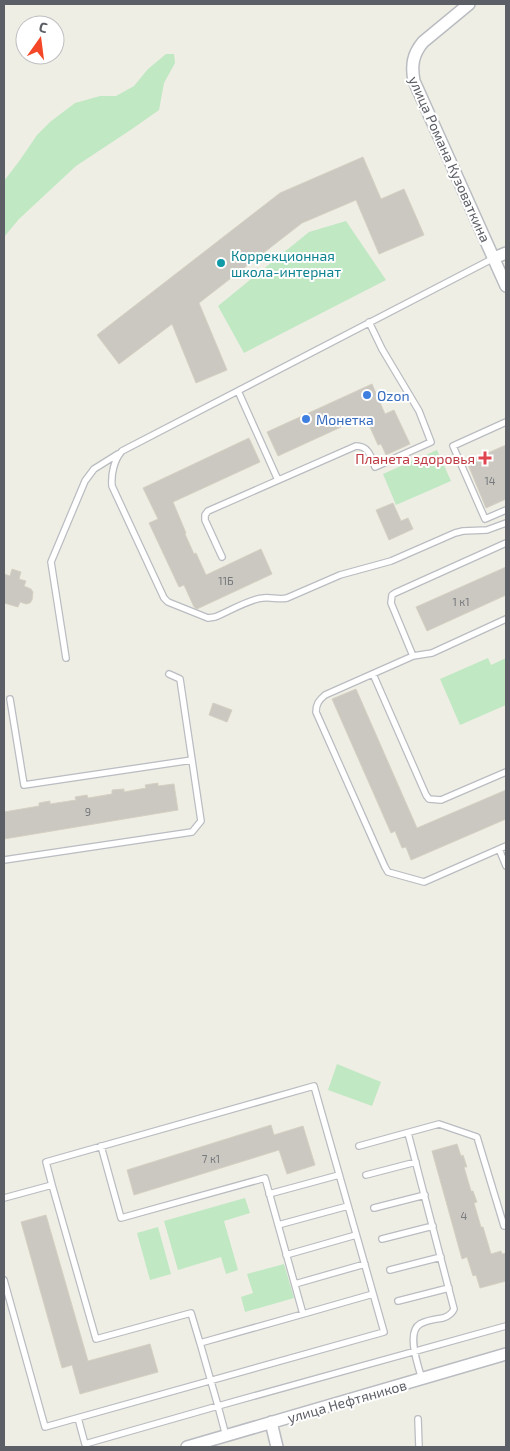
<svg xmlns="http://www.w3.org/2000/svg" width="510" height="1451" font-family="'Exo 2',sans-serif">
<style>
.green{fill:#bfe8c3}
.building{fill:#cac8c1;stroke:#d5d0c2}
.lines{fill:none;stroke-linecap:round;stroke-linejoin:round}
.service-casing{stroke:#b9bcc1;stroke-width:8}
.minor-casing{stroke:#b9bcc1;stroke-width:14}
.service{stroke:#fff;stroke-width:5.5}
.minor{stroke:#fff;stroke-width:11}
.culture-dot{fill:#0f9aa8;stroke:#fff;stroke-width:2}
.shop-dot{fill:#3f7fe0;stroke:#fff;stroke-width:2}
.health-dot{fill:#e0444e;stroke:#fff;stroke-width:2}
.labels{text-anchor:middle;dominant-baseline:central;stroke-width:4;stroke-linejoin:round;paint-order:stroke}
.number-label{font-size:11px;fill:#78797d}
.street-label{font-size:14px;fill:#5c5f66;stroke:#fff}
.culture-label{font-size:14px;fill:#0d838f;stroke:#fff;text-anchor:start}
.shop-label{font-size:14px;fill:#366cbe;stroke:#fff;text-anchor:start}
.health-label{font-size:14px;fill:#be3a42;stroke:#fff;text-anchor:end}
</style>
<rect width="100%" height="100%" fill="#efeee4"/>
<path class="green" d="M166,54H174L175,63L164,83L159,110L132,129L76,166L19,219L4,237V181L20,160L37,135L50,122L75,103L100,96H116L134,86L148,69Z
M346,221L386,280L244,353L218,306L309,232Z
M437,450L451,481L396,505L383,474Z
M488,658L491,665L506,658V705L460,725L440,679Z
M337,1064L381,1082L372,1106L328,1090Z
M245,1198L250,1213L224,1221L238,1270L226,1274L221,1257L178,1270L164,1221Z
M158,1227L171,1274L150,1280L137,1233Z
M284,1264L294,1298L245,1312L241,1297L253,1293L247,1274Z"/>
<path class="building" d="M363,157L381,199L404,189L424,235L379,254L356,200L302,223L199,303L227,370L196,383L172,324L119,364L97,335L280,193Z
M372,384L385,414L394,410L410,444L386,455L381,444L378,445L365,416L278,456L267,432Z
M249,438L260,462L173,502L186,533L185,534L194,554L196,553L206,575L261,549L272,574L197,609L194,607L184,585L179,587L149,523L158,519L143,488Z
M506,445V499L486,508L467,462Z
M393,503L401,521L408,518L413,529L389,540L376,510Z
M506,567V595L427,631L416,607Z
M12,569L21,572L19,579L26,581L24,586L31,589L33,592L32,600L30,603L26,604L20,602L18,607L4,603V574L10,576Z
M356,689L417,828L506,790V819L411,860L406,847L402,848L395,831L391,833L332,699Z
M213,703L232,710L227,722L209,715Z
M158,783V786L174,784L178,810L4,839V812L39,806V803L50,801V804L76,800L75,797L87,795L88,798L112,794V790L124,789V792L146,788L145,785Z
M271,1125L274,1135L303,1126L315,1165L287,1174L279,1150L134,1195L127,1170Z
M457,1144L461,1156L463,1155L467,1167H464L471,1191H473L477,1202L474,1203L481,1227H483L491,1254L501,1251L502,1254L506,1253V1281L480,1288L476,1275L473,1276L467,1257L462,1259L432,1151Z
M46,1215L88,1361L150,1344L158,1372L80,1394L72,1365L62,1368L21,1222Z"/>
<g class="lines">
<g class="service-casing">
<path id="service" d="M494,258L122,451C114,460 111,474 112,486L164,598L168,602L208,618L215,617C228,612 251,598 263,598C272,597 279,600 287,598L340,575L391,561L455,533L463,531L487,530L506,523
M238,391L278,480
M506,422L453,446L485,519L506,510
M222,557L205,520V515L208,511L356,446C369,446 371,457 375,467L431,442L419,411L382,349L369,322
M506,619L432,653L413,656L325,695C319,700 316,704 316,712L385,867L388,872L424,882L506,846
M413,656L391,603L392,595L395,593L506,543
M66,658L51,562L85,481L94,469L118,454
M373,674L426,795L429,799L441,800L506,772
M10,699L24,785L192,760
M499,849L506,866
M4,860L192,832L201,821L180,679L169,674
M408,1133L454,1309C452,1314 449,1316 443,1318C436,1319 427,1320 420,1324C406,1332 418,1366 422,1379
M359,1146L439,1124L477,1137L504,1226L506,1225
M366,1175L416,1162
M52,1185L96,1339L191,1313L200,1343
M269,1194L339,1175
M4,1198L52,1185L46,1162L314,1086L384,1332L45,1427L4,1280
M374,1208L425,1195
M278,1225L348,1206
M382,1239L433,1226
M286,1255L356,1235
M390,1270L441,1257
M295,1284L365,1264
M398,1301L449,1288
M303,1314L373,1294
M78,1418L85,1444L218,1406L200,1343L303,1314L265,1178L121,1218L101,1146
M418,1419L419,1447
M226,1436L218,1406L506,1326"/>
</g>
<g class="minor-casing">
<path id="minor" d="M469,4L423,42C413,54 411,65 414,81L506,286
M494,258L506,253
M271,1422L277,1447
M187,1447L506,1354"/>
</g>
<use href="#service" class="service"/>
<use href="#minor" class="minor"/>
</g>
<circle class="culture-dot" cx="221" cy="263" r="5"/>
<g class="shop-dot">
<circle cx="367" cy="395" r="5"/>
<circle cx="306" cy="419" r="5"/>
</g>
<path class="health-dot" d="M482.5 450.5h5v5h5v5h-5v5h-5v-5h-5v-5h5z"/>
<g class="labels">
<g class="number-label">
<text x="490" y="480">14</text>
<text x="226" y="580">11Б</text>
<text x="461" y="601">1 к1</text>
<text x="88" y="811">9</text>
<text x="211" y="1158">7 к1</text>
<text x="464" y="1215">4</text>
</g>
<g class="street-label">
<text transform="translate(450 159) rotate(66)">улица Романа Кузоваткина</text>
<text transform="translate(347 1401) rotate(-16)">улица Нефтяников</text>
</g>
<g class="culture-label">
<text x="231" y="255">Коррекционная<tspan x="231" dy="16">школа-интернат</tspan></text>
</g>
<g class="shop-label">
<text x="377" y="395">Ozon</text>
<text x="316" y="419">Монетка</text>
</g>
<g class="health-label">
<text x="475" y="458">Планета здоровья</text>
</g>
</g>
<rect width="510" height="1451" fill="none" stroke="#5c5f66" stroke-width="10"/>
<g transform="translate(40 40) rotate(14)"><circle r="24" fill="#ffffff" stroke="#bebfc2"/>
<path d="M0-4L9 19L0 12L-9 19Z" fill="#f34727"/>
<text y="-8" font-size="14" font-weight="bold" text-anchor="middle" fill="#5c5f66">С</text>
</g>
</svg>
